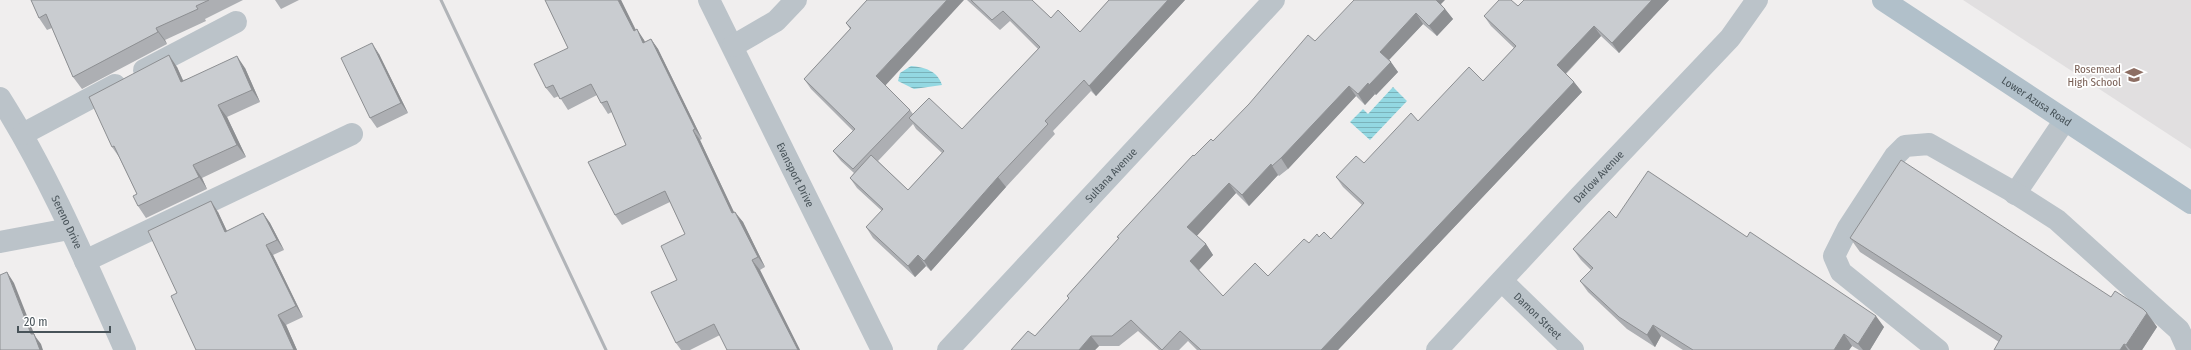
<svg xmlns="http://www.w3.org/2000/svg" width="2191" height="350" font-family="'Fira Sans Condensed',sans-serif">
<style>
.education{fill:#e1dfe0}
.water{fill:url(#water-rules)}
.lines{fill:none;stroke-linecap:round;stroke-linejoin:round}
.minor{stroke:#bbc3c9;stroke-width:22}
.major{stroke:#b1c0ca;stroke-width:22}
.rail{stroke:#b1b4b8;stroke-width:3}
.wall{fill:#adafb3;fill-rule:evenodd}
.shaded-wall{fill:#8d8f92}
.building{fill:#c9ccd0;stroke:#8d8f92}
.labels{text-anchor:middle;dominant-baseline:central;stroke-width:3.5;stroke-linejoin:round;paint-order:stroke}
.education-label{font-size:11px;fill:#785e54;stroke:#fff;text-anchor:end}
.street-label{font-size:11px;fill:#485359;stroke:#fff}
</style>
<defs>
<pattern id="water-rules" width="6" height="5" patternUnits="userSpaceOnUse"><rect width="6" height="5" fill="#93d8e2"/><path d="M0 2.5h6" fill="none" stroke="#7ab2ba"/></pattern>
</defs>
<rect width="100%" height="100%" fill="#f0eeee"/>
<path class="education" d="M1963,0H2191V149Z"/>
<path class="water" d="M911,66C924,67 938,71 942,85L914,89L898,81L900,73Z
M1393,87L1407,101L1370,140L1350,122L1363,109L1368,114Z"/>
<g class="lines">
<g class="minor">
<path id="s1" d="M709,0L882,350"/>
<path d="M733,46L776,21L796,0"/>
<path d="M144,70L236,22"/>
<path id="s2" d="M0,98C50,177 87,265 125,350"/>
<path d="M23,134L115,85"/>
<path d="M2015,194L2065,120"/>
<path d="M0,242L69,229"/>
<path d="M85,261L352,134"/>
<path id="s3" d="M1502,281L1573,350"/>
<path id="s4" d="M948,350L1274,0"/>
<path id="s5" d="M1437,350L1580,196L1730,38L1757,0"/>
<path d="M1938,350L1841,272L1834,256L1848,228L1895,156L1905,146L1929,144L2010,190L2057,220L2179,330L2188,350"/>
</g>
<path class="major" id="s6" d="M1883,0L2191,203"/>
<path class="rail" d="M441,0L606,350"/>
</g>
<path class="wall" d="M31,0H243L205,19L206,21L165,40L167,44L82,89L73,77L52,28L47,30L39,18Z
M275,0H299L281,9Z
M545,0H621L636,30L644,40L645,42L651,39L658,49L702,139L700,140L734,212L743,222L765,267L760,270L800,350H727L720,335L690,350H681L676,343L677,280L685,234L670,202L622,225L615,215L626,145L612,112L608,114L601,103L597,95L568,110L559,96L554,98L546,88L568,48Z
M867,0L885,85L910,110L913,114L962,129L1038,49L1010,21L1000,30L967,0H1032L1051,18L1080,32L1109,0H1185L1096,96L1091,91L1053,131L1055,134L1006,187L931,271L926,266L915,277L873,238L866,227L882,211L857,188L850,178L854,173L841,161L833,151L853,131L811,89L804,79L850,29L846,23ZM913,124L916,129L942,153L908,190L878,161Z
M1524,0H1669L1619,53L1601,36L1566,74L1574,82L1582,92L1338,350H1197L1188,341L1179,350H1159L1138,331L1119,346H1099L1095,350H1011L1035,336L1069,299L1067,296L1119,239L1117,237L1194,156L1213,141L1315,41L1441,4L1453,19L1437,36L1423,24L1389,60L1398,72L1376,95L1375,94L1365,105L1356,96L1288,169L1279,176L1278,175L1249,206L1236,193L1196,236L1206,244L1213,255L1199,270L1223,296L1268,276L1309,243L1319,237L1331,239L1362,205L1343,187L1336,177L1364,163L1418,121L1483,81L1514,48L1491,26L1484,16L1518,6Z
M379,54L408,113L377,128L370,118Z
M177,67L183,80L245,68L260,102L227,117L246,157L202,178L207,189L146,218L138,206L137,194L119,157L112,147Z
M218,212L227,231L263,213L270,223L284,250L273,255L303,317L286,325L297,350H196L177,293Z
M1616,218L1747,237L1884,327L1870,350H1859L1852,346L1849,350H1683L1661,336L1655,347L1627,329L1588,292L1580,281L1591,270L1581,260L1573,249Z
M1850,238L2111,297L2147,313L2157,327L2142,350H1994L1999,342L1860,252Z"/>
<path class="shaded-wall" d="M618,0H621L641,41L634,31Z
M947,0H964L884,87L876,76Z
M1168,0H1185L1096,96L1089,86Z
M1435,0H1445L1439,6Z
M1652,0H1669L1619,53L1612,43Z
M1445,9L1453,19L1437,36L1429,26Z
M1416,13L1423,24L1387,62L1380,52Z
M1594,26L1601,36L1564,75L1557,65Z
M156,28L165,40L167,44L158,32Z
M637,29L644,40L650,53L643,43Z
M651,39L658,49L702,139L695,129Z
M372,43L379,54L408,113L401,103Z
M169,55L177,67L189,94L181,82Z
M237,56L245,68L260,102L252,90Z
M1391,62L1398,72L1376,95L1369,85Z
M1574,82L1582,92L1338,350H1321Z
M1368,83L1375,94L1365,105L1358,94Z
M1349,86L1356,96L1288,169L1281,158Z
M218,105L227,117L246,157L237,145Z
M693,130L700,140L739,223L732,213Z
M1271,164L1278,175L1249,206L1242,195Z
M193,165L202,178L207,189L199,177Z
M998,177L1006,187L931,271L924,261Z
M1229,183L1236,193L1195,238L1187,227Z
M211,201L218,212L232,242L225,232Z
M735,212L743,222L765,267L758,257Z
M263,213L270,223L284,250L277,240Z
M1206,244L1213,255L1197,272L1190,261Z
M266,245L273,255L303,317L296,306Z
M918,255L926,266L915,277L908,266Z
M752,260L760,270L800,350H798Z
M7,272L14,283L35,336L41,344L43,350H40L31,334Z
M2147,313L2157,327L2142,350H2130L2126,345Z
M278,315L286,325L297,350H294Z
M1876,316L1884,327L1870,350H1863L1858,344Z
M1653,325L1661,336L1655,347L1647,335Z
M1844,334L1852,346L1849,350H1834Z
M1091,336L1099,346L1095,350H1079Z
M2124,344L2128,350H2120Z"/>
<path class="building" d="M31,0H209L196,6L198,9L156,28L158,32L73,77L46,14L39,18Z
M545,0H618L634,31L637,29L643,43L651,39L695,129L693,130L732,213L735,212L758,257L752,260L798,350H727L714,324L676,343L651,292L677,280L661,246L685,234L665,191L615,215L588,162L626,145L607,101L601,103L591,84L560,99L553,85L546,88L534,64L568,48Z
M867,0H947L876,76L910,110L853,169L833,151L855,129L804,79L851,28L846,23Z
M971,0H1032L1051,18L1058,10L1080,32L1109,0H1168L1089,86L1084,80L1045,121L1048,124L998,177L924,261L918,255L908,266L866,227L883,209L850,178L871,155L908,190L944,151L909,118L929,98L962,129L1040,47L1003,11L992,20Z
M1354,0H1436L1445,9L1429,26L1416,13L1380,52L1391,62L1369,85L1368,83L1358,94L1349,86L1281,158L1272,166L1271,164L1242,195L1229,183L1187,227L1206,244L1190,261L1223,296L1255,263L1268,276L1304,239L1309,243L1317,234L1319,237L1324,232L1331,239L1364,203L1336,177L1356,156L1364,163L1411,113L1418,121L1469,67L1483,81L1516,46L1484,16L1499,0H1511L1518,6L1524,0H1652L1612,43L1594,26L1557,65L1574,82L1321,350H1201L1180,331L1162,350L1131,320L1112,336H1091L1079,350H1011L1028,331L1035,336L1069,298L1067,296L1119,238L1117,237L1193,155L1194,156L1211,139L1213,141L1249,104L1308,35L1315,41Z
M372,43L401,103L370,118L341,58Z
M169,55L181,82L237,56L252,90L218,105L237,145L193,165L199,177L138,206L133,196L137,194L114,146L112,147L89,97Z
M1901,160L2111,297L2115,291L2143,309L2147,313L2126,345L2124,344L2120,350H1994L2002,336L1850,238Z
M1648,171L1747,237L1750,232L1876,316L1858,344L1844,334L1834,350H1693L1653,325L1647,335L1619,317L1580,281L1593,268L1573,249L1609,211L1616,218Z
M211,201L225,232L263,213L277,240L266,245L296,306L278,315L294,350H196L171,296L177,293L148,231Z
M7,272L31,334H34L40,350H0V275Z"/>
<defs>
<g id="school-bare" transform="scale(1.38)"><path d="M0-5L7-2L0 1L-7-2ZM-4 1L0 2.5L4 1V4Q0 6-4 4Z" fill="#8d6e63" stroke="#fff" stroke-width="2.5" paint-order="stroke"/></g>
</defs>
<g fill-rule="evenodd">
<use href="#school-bare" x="2134" y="75"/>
</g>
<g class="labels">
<g class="education-label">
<text x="2121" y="69">Rosemead<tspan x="2121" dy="13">High School</tspan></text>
</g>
<g class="street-label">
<text stroke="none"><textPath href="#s6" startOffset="184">Lower Azusa Road</textPath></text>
<text stroke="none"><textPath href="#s1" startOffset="195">Evansport Drive</textPath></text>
<text stroke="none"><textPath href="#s4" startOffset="239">Sultana Avenue</textPath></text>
<text stroke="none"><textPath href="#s5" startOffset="237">Darlow Avenue</textPath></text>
<text stroke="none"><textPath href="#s2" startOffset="141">Sereno Drive</textPath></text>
<text stroke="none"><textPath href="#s3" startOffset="50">Damon Street</textPath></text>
</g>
</g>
<path d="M18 326v6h92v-6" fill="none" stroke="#485359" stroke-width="2"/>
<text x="24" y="326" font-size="12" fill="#485359" stroke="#ffffff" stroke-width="3" paint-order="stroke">20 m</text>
</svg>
